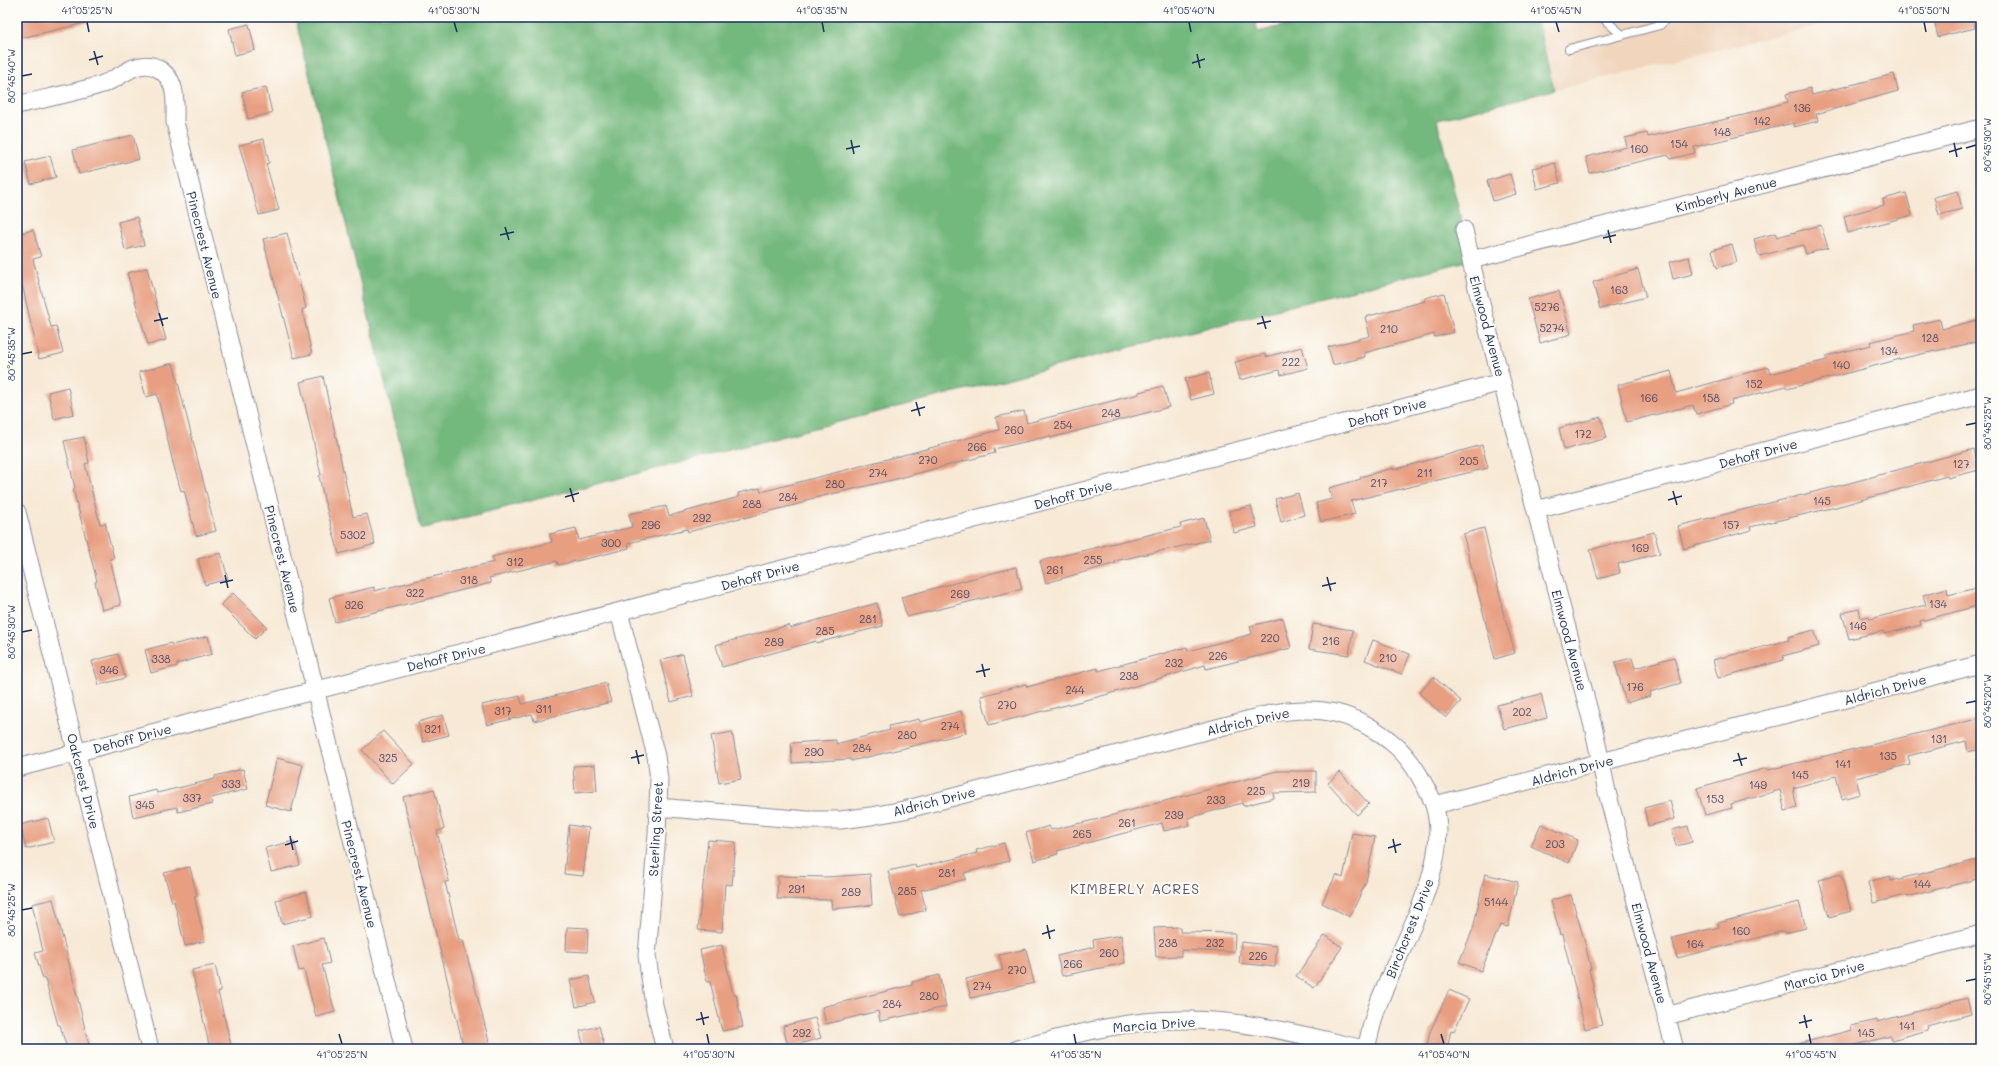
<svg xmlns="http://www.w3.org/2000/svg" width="1998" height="1066" font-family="Mali,sans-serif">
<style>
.built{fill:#f1d5bd}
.forest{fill:#73b87d;stroke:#47746e}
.building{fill:#e89f81}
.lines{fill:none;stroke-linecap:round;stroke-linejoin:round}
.service-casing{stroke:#898c9a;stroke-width:10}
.minor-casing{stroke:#898c9a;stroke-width:19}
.service{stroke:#fff;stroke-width:8}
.minor{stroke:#fff;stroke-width:17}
.ticks{fill:none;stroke:#1b2f5e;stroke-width:1.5}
.labels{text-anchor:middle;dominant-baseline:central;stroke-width:4;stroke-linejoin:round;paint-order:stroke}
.number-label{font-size:11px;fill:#4e4b67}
.street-label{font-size:13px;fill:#1b2f5e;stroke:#fdfcf7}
.neighbourhood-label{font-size:14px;letter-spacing:1px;fill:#63566a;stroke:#fdfcf7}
.neatline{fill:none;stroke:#1b2f5e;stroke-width:1.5}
.ticks-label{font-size:10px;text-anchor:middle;fill:#1b2f5e}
</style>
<rect width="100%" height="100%" fill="#fdfcf7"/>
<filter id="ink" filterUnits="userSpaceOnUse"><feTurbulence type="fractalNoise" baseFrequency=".025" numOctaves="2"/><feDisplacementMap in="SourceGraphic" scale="8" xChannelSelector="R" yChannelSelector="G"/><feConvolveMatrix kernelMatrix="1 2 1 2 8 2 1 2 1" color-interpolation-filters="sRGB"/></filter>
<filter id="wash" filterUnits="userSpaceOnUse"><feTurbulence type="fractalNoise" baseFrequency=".012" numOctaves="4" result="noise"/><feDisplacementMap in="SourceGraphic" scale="16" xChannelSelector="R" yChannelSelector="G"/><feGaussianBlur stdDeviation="0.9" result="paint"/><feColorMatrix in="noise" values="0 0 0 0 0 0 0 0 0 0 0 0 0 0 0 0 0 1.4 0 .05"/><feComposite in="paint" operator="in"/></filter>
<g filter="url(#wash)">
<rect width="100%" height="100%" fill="#f7e9d5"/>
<path class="built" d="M1536,17H1852L1554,90Z"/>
<path class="forest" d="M295,17H1254L1258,32L1319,17H1536L1554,90L1437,120L1471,260L421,529Z"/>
<g id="blocks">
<path class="building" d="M36,17H89V22L17,39V21Z
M1948,17H1973L1975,28L1938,37L1934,21Z
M249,24L255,50L235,55L229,29Z
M1894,74L1898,91L1816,114L1818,121L1794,127L1793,123L1694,147L1695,153L1670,159L1668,155L1590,173L1586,157L1627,147L1625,138L1647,133L1648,137L1748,114V113L1788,102L1786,94L1810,88L1812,95Z
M266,87L272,113L248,119L242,92Z
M133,135L139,159L79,174L73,150Z
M264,139L269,163L266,164L279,210L259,215L239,145Z
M50,156L56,177L31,184L25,162Z
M1555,163L1560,183L1537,189L1532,168Z
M1510,174L1516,194L1493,201L1487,181Z
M1958,191L1962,209L1939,215L1934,197Z
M1906,193L1912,215L1848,233L1844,216L1884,205L1883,199Z
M137,217L144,245L125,250L118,222Z
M1821,225L1828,248L1806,254L1803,245L1759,256L1754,239L1776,233L1777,237Z
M33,230L41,257L33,259L51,327L56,326L63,353L39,359L17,262V234Z
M287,233L306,308L302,310L312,354L294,358L263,239Z
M1732,244L1737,262L1717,268L1712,250Z
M1689,257L1693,274L1673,279L1669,262Z
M147,268L166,340L148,345L127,273Z
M1638,269L1646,297L1600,309L1593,282Z
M1559,291L1571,334L1540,343L1528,299Z
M1444,293L1454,332L1435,337L1434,334L1364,353L1365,357L1333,365L1328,347L1370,336L1365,317L1425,301V298Z
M1940,319L1942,329L1981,319V341L1908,357L1787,389L1786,386L1731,401L1732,404L1696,414L1693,405L1627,422L1618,385L1671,371L1676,393L1768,367L1770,374L1827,360L1826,356L1871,345L1870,342L1914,331L1913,325Z
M1302,347L1308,368L1281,375L1279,370L1240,380L1235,362L1265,354L1266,357Z
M173,363L216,531L196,536L184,490L181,491L173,463L157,394L146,397L139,372Z
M1209,373L1214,394L1191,400L1185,379Z
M323,376L353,517L367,514L375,544L339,554L324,499L319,476L321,475L300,382Z
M1163,386L1169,407L1050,438V436L994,449L995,453L896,479L806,500V502L744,518V517L688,532L687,529L628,543L629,548L598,556L558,565L557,561L489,578L491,583L335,622L329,598L374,587V591L494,562L492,557L552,542L550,534L576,528L579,540L632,527L629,514L666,506L669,516L739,497L738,493L760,488L761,492L999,430L996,417L1024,411L1027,423L1139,394V392Z
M68,387L74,414L54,419L48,392Z
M1601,417L1607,438L1564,450L1559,428Z
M84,437L89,463L85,464L100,524L105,523L114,558L110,559L121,605L102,610L95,582L97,581L73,489L75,488L64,441Z
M1482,445L1488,468L1351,501L1355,514L1321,522L1316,503L1332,499L1329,488L1361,479L1360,477L1393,468V470Z
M1974,449L1979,470L1948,478L1947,476L1836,507L1750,527L1751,530L1684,549L1678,526L1846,484Z
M1298,493L1304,515L1281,522L1275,499Z
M1251,506L1257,527L1234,533L1229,511Z
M1204,518L1210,540L1115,561L1116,563L1046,583L1040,561L1181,527L1180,524Z
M1484,528L1502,604L1501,605L1515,653L1495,659L1463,534Z
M1654,532L1660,553L1618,564L1620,573L1598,579L1590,550Z
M221,553L228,579L205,585L198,559Z
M1016,567L1022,589L907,617L901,597Z
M1981,587V605L1920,621L1921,625L1884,634L1883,631L1849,639L1842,613L1859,609L1861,618L1869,616L1870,619L1926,605L1923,595L1947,588L1948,595Z
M233,593L267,627L255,639L221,605Z
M877,603L883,626L816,643V641L722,667L716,645L789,625L790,628Z
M1283,618L1291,648L1206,669L1205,665L1105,695L989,725L981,696L1026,684L1027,687L1098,668V671L1187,647L1188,651L1252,634L1250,626Z
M1313,624L1353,630L1349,655L1309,649Z
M1814,630L1819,646L1783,656L1784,660L1718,678L1713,660L1789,640L1788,637Z
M208,636L212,654L177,664V666L151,673L145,650L171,643L172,645Z
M1373,640L1410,654L1402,674L1365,660Z
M118,654L125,678L99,685L92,661Z
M683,654L693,696L671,702L660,660Z
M1674,657L1681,683L1650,692L1651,696L1626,703L1615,662L1632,658L1635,668Z
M1434,677L1461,701L1446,718L1419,693Z
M606,683L611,702L534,721L532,714L487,725L482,705L520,696L522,704Z
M1541,694L1547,718L1504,729L1497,705Z
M961,711L966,733L851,761L850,759L792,763L791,743L836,740V744L890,730L889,726L919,719L920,722Z
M443,715L449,735L423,742L418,722Z
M1981,718V749L1968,752L1966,741L1908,756L1910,764L1856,778L1860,794L1842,799L1836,776L1793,788L1797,808L1785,811L1780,790L1731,804L1732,808L1705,815L1697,788L1767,768L1768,770Z
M383,731L414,764L393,784L362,750Z
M732,732L741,779L719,783L711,736Z
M277,758L303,765L291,812L265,805Z
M595,765L597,791L575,793L573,766Z
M243,769L248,789L211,798L212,804L178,812L177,807L133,817L129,797L156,790L157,793L215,779V776Z
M1277,771H1316V792L1273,793L1274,798L1243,806L1242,803L1188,818L1190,825L1164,831L1162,823L1057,851L1058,854L1034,861L1026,833L1049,826L1051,830L1094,820Z
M1340,772L1369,804L1357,815L1328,783Z
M434,789L444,829L437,831L449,881L445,882L459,940H463L491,1049H464L403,797Z
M1670,801L1675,819L1648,826L1644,808Z
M48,818L54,842L26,849L20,825Z
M1541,824L1578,840L1569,863L1531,846Z
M569,825L589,828L583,876L564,874Z
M1688,826L1692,842L1676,846L1672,830Z
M1352,833L1375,837L1366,882L1350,917L1322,903L1336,875L1343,878Z
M708,840L736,842L732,885L725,884L722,932L698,930Z
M294,841L300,865L271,872L265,848Z
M1004,843L1009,861L964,873L966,879L921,890L926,910L900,917L888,871L915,865L916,868L977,853L976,850Z
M1981,859V878L1907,897L1906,895L1873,903L1868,882L1890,876L1891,881Z
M190,867L197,896H194L205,941L185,946L174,901L172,902L164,873Z
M870,874L872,905L832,909L831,900L777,899L778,876L827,877Z
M1485,874L1518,882L1508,927L1500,925L1481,971L1459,962L1473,929Z
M1841,874L1851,911L1829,917L1819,880Z
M306,892L313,916L282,924L276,900Z
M1571,895L1585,943L1591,969H1589L1602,1025L1585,1029L1562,934L1560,935L1551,900Z
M53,899L71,971L90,1049H67L60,1025H58L45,979H43L35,953L43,951L32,904Z
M1799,902L1806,928L1785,933L1784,931L1677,958L1672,938L1719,927L1718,923Z
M567,927L588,928L587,952L566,951Z
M1180,927V932L1235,933L1234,952L1181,950V956L1156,957L1154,928Z
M1121,935L1125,963L1062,976L1057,956L1094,947L1093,940Z
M1325,935L1342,947L1314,988L1296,976Z
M324,938L330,963L322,965L335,1012L316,1017L304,970L299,971L293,946Z
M1241,942L1277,946L1275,967L1239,963Z
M722,945L733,994H736L743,1027L722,1031L710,981L707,982L700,950Z
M1026,949L1034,983L971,998L966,979L1003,970L999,955Z
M215,965L221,991L218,992L232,1049H210L192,970Z
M939,975L946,1007L880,1021L878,1011L826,1024L822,1007L912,985V982Z
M589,976L595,1002L576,1007L570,980Z
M1449,990L1469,999L1454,1031L1451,1030L1447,1049H1426L1430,1032Z
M1967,998L1971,1014L1927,1026L1928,1030L1892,1040L1891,1036L1839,1049H1794V1045L1852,1030L1851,1026L1877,1020V1022Z
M815,1018L821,1038L788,1047L783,1026Z
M599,1026L605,1049H584L580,1031Z"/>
</g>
</g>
<g filter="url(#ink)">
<use href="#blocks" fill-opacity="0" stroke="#898c9a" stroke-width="1"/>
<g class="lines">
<g class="service-casing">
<path id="service" d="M1602,17L1622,35
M1569,49L1660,25L1667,17"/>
</g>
<g class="minor-casing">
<path id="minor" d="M17,105C46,98 75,93 103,84C114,80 123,73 133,68C140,65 150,64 157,68C178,79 175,101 175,122L404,1049
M1464,230L1478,292L1594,730L1607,792L1675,1049
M1471,260L1981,128
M1536,510L1981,395
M17,512L150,1049
M619,612L656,756L659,779L657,834L647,956L654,1005L665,1049
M17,768L1502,382
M1435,805L1981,664
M658,807L807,820H840L871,816L904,810L1274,713C1320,705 1354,712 1390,741C1406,753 1416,768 1425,786C1428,792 1432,798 1434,805C1453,862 1399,949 1379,1002C1373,1017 1370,1033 1366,1049
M1666,1016L1981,934
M1017,1049C1071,1035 1125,1020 1181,1020C1243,1019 1303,1035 1363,1049"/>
</g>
<use href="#service" class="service"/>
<use href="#minor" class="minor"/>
</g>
</g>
<path class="ticks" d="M87,22L89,32M454,22L457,32M822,22L824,32M1189,22L1191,32M1556,22L1559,32M1924,22L1926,32M94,51L98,65M1197,54L1200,68M89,60L103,56M1192,63L1205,59M22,76L32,74M851,140L854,154M1954,143L1957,157M1966,148L1976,145M846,149L860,146M1949,152L1962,148M505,227L509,240M1608,230L1611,243M500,235L514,232M1603,238L1616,235M159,313L163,326M1262,316L1266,329M154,321L168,318M1257,324L1271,321M22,354L32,352M916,402L920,416M911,411L925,407M1966,425L1976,423M570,488L574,502M1673,491L1677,505M565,497L579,493M1668,500L1682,496M225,575L228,588M1327,577L1331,591M220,583L233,580M1322,586L1336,583M22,632L32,630M982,664L985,677M976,672L990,669M1966,703L1976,701M636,750L639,764M1738,753L1742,766M631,758L644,755M1733,761L1747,758M290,836L293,850M1393,839L1396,853M285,845L298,841M1388,848L1401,844M22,910L32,908M1047,925L1050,939M1042,934L1055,930M1966,981L1976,979M701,1012L704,1025M1804,1015L1807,1028M696,1020L709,1017M1799,1023L1812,1020M339,1034L342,1044M707,1034L709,1044M1074,1034L1076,1044M1441,1034L1444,1044M1809,1034L1811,1044"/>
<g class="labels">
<g class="number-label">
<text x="1802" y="107">136</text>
<text x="1762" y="120">142</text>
<text x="1722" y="131">148</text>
<text x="1679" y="143">154</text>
<text x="1639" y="148">160</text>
<text x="1619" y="289">163</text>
<text x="1547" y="306">5276</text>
<text x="1552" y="327">5274</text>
<text x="1389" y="328">210</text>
<text x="1930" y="337">128</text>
<text x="1889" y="350">134</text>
<text x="1291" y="361">222</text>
<text x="1841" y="364">140</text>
<text x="1754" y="383">152</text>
<text x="1649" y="397">166</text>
<text x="1711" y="397">158</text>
<text x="1111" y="412">248</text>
<text x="1063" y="424">254</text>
<text x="1014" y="429">260</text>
<text x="1583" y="433">172</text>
<text x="977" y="446">266</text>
<text x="928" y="459">270</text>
<text x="1469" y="460">205</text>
<text x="1961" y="463">127</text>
<text x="878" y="472">274</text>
<text x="1425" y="472">211</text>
<text x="1379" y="482">217</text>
<text x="835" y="483">280</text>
<text x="788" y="496">284</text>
<text x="1822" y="500">145</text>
<text x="752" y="503">288</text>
<text x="702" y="517">292</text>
<text x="651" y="524">296</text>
<text x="1731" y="524">157</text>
<text x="353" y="534">5302</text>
<text x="611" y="542">300</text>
<text x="1640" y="547">169</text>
<text x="1093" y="559">255</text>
<text x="515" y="561">312</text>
<text x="1055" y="569">261</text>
<text x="469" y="579">318</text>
<text x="415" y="592">322</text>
<text x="960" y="593">269</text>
<text x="1938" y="603">134</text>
<text x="354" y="604">326</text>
<text x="868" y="618">281</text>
<text x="1858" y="625">146</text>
<text x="825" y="630">285</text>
<text x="1270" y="637">220</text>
<text x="1331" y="640">216</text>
<text x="774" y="641">289</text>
<text x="1218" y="655">226</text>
<text x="1388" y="657">210</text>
<text x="161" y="658">338</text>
<text x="1174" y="662">232</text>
<text x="109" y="669">346</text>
<text x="1129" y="675">238</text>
<text x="1635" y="686">176</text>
<text x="1075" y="689">244</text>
<text x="1007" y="704">270</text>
<text x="544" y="708">311</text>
<text x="503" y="710">317</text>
<text x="1522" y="711">202</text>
<text x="950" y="725">274</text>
<text x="433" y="728">321</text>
<text x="907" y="734">280</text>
<text x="1939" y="738">131</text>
<text x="862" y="747">284</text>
<text x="814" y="751">290</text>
<text x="1888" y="755">135</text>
<text x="388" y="757">325</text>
<text x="1843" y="763">141</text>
<text x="1800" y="774">145</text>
<text x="1301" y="782">219</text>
<text x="231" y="783">333</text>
<text x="1758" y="784">149</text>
<text x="1256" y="790">225</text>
<text x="192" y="797">337</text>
<text x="1715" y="798">153</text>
<text x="1216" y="799">233</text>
<text x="145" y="804">345</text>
<text x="1174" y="814">239</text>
<text x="1127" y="822">261</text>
<text x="1082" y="833">265</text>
<text x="1555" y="843">203</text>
<text x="947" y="872">281</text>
<text x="1922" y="883">144</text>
<text x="797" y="888">291</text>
<text x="907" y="890">285</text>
<text x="851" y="891">289</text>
<text x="1496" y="901">5144</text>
<text x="1741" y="930">160</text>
<text x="1168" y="942">238</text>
<text x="1215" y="942">232</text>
<text x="1695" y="943">164</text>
<text x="1109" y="952">260</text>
<text x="1258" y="955">226</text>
<text x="1073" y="963">266</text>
<text x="1017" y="969">270</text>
<text x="982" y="985">274</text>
<text x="929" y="995">280</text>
<text x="892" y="1003">284</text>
<text x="1907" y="1025">141</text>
<text x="802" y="1032">292</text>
<text x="1866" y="1032">145</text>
</g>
<g class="street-label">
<text transform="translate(1726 194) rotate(-15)">Kimberly Avenue</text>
<text transform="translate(205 245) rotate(76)">Pinecrest Avenue</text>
<text transform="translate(1488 326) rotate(75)">Elmwood Avenue</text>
<text transform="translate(1387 412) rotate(-15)">Dehoff Drive</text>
<text transform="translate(1758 453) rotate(-15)">Dehoff Drive</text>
<text transform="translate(1073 494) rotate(-15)">Dehoff Drive</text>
<text transform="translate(283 559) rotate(76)">Pinecrest Avenue</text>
<text transform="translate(760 575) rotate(-15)">Dehoff Drive</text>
<text transform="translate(1570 640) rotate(75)">Elmwood Avenue</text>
<text transform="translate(446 657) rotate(-14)">Dehoff Drive</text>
<text transform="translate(1885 689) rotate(-15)">Aldrich Drive</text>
<text transform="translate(1248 721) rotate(-13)">Aldrich Drive</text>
<text transform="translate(132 738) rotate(-15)">Dehoff Drive</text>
<text transform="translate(1572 770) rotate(-15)">Aldrich Drive</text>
<text transform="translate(84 781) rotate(76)">Oakcrest Drive</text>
<text transform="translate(934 801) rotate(-14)">Aldrich Drive</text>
<text transform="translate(655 829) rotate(-87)">Sterling Street</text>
<text transform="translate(360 874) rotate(76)">Pinecrest Avenue</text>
<text transform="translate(1409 928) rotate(-68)">Birchcrest Drive</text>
<text transform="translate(1650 953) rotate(75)">Elmwood Avenue</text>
<text transform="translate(1824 975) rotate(-15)">Marcia Drive</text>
<text transform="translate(1154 1024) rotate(-4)">Marcia Drive</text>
</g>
<g class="neighbourhood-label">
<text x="1135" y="888">KIMBERLY ACRES</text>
</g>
</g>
<rect width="1998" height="1066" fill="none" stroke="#fdfcf7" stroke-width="44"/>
<rect x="22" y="22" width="1954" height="1022" class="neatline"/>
<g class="ticks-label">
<text x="87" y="14">41°05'25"N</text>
<text x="454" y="14">41°05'30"N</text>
<text x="822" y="14">41°05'35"N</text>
<text x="1189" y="14">41°05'40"N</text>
<text x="1556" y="14">41°05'45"N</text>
<text x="1924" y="14">41°05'50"N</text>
<text transform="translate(11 76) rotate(-90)" y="4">80°45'40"W</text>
<text transform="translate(1987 145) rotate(-90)" y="4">80°45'30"W</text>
<text transform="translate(11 354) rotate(-90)" y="4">80°45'35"W</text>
<text transform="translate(1987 423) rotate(-90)" y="4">80°45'25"W</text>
<text transform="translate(11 632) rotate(-90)" y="4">80°45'30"W</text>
<text transform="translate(1987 701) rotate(-90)" y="4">80°45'20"W</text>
<text transform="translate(11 910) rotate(-90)" y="4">80°45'25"W</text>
<text transform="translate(1987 979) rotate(-90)" y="4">80°45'15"W</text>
<text x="342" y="1058">41°05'25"N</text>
<text x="709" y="1058">41°05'30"N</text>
<text x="1076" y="1058">41°05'35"N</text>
<text x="1444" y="1058">41°05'40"N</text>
<text x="1811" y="1058">41°05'45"N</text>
</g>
</svg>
